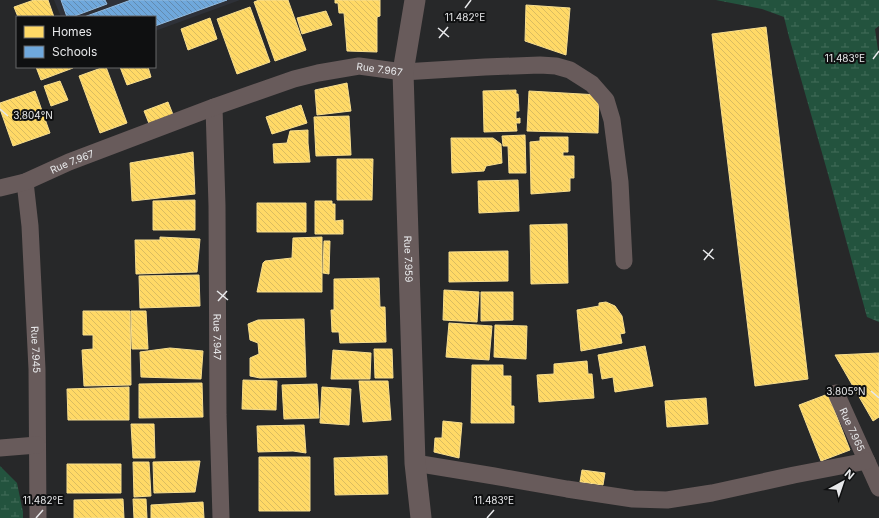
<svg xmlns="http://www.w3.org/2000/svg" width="879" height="518" font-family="Inter,sans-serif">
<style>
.built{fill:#2e3138}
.wetland{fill:url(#wetland-marsh)}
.homes{fill:url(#homes-back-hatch);stroke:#f8de8e}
.schools{fill:url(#schools-back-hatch);stroke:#93bce0}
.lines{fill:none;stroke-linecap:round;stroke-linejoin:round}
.minor{stroke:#685b5b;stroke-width:17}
.tertiary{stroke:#685b5b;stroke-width:21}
.ticks{fill:none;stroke:#e8e9eb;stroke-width:1.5}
.labels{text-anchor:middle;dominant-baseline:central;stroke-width:4;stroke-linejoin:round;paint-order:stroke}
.street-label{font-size:10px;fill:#e8e9eb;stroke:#0f1011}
.ticks-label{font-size:10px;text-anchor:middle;fill:#e8e9eb;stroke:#0f1011;stroke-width:4;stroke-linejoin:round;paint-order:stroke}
</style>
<defs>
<pattern id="wetland-marsh" width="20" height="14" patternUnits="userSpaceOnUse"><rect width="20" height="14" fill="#23533e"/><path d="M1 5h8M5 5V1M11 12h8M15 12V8" fill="none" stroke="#436c5a"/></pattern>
<pattern id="homes-back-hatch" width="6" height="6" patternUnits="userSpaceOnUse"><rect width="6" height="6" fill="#ffd966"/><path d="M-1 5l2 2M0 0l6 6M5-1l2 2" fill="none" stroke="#dabc60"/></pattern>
<pattern id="schools-back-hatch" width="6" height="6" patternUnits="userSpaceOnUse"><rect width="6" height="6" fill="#6fa8dc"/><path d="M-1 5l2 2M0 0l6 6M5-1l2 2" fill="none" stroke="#638baf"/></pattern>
</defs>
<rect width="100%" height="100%" fill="#272829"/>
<path class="built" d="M54,0H240L155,31V17H61Z"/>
<path class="wetland" d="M716,0H879V26L875,29L879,57V322L867,317L828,174L789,37L784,17L762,9Z
M0,466L17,483L23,512V518H0Z"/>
<path class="homes" d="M34,0H48L54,17H18L14,7Z
M259,0H288L306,50L275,61L254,2Z
M335,0H380V16L377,17V52L347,51L344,13H339L338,3H335Z
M526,5L570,8L566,55L525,41Z
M250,7L270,62L237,74L217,19Z
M326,11L332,25L302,34L297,18Z
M210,18L217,39L188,50L181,29Z
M766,27L808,379L755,386L712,34Z
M36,67H73V68L41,80Z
M104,67H106L127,123L100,133L79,76Z
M120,67H148L151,77L127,85Z
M60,81L68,100L51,106L44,86Z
M347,83L351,111L317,115L315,90Z
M516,90V94H518L519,111H516V119L520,118V123H516L517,131L484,132L483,91Z
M35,91L50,133L13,146L0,109V103Z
M529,91L599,95L598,133L527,131Z
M168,102L174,117L150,126L144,111Z
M301,105L307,123L272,134L266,117Z
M349,116L351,155L316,156L314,117Z
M308,130V143L310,162L274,163L273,144L287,143L290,131Z
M525,135L526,173H509L508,146H503L502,136Z
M540,137H568V152H563V156H574V178H570V191L531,194L530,142L540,141Z
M451,138H493L501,144L502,163L486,166L484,171L452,173Z
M193,152L195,194L132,201L130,163Z
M337,159H373L372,200H337Z
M518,180L519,211L479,213L478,181Z
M195,200V230H153V201Z
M315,201H332V204H335V221L343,220V234H315Z
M257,203H306V232H257Z
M567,224L568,283L531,284L530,225Z
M160,237L200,239L197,272L136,274L135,240H160Z
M322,237V292H257L263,263L265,261L292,258L293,238Z
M324,241H330L329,274L323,273Z
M508,251V281L449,282V252Z
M199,275L200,306L140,308L139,276Z
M379,278L380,307H385L386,342L340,343L339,332H332L331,310H334V279Z
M444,290L479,292L477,322L443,320Z
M481,292H513V320L481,321Z
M606,302L615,306L622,316L625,333L620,334L622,343L581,351L577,310L599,306V303Z
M83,311H130L131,385L84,386L82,350L93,349V335H83Z
M131,311H146L148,349H132Z
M304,319L306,377L260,378L250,376V358L259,354L258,343L250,340L248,324L258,320Z
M449,323L492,326L489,360L446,357Z
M495,325L527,326L526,359L494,357Z
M645,346L653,386L615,392L613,377L602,379L598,355Z
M170,348L203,351L201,379L141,377L140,352Z
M374,349H392L393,378H375Z
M333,350L371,353L370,379H331Z
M879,353V417L873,421L835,355Z
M587,361L588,374H592L594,398L539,402L537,375L554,374V364Z
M472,365H503V376H511V406H514V423H471Z
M243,380L277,381L276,410L242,409Z
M359,381H388L391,420L363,422Z
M202,383L203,417L139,418V384Z
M317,384L319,418L284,419L282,385Z
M129,387V420H68L67,389Z
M322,387L351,389L349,425L320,423Z
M828,394L850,450L821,461L799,405Z
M706,398L708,424L667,427L665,401Z
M443,421L462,423L459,458L434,452L435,438H442Z
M131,424H154L155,458H133Z
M304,425L306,453L293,451L258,452L257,426Z
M387,456L388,494L335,495L334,458Z
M259,457H310V511H259Z
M200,461L195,492L154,493L153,462Z
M133,462H149L151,496L134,497Z
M67,464H121V493H67Z
M582,470L605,473L603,485L580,482Z
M123,499L124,518H74V500Z
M133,499H146L147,518H134Z
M203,502L204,518H151V505Z"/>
<path class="schools" d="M61,0H105L107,4L72,17H67Z
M131,0H227L155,26V17H84Z"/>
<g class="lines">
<g class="minor">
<path id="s1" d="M214,107L217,206L218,415L221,518"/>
<path id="s2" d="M25,182L30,226L37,369L38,518"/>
<path id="s3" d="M0,188L25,182L69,162L214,107L294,79L318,73L359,66L403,72L485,67L540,65L556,66L570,70L592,84L606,100L612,120L620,182L624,261"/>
<path id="s4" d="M836,393L879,488"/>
<path d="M0,448L37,445"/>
<path d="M415,463L494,476L567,489L633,499L667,500L712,493L794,475L867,461"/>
</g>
<path class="tertiary" id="s5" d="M415,0L403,72L415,463L421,518"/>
</g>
<path class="ticks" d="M465,8L471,0M438,28L449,37M439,38L448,27M873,59L879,51M0,109L8,116M703,250L714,259M704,260L713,249M217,291L228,300M218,301L227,291M871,391L879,398M36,518L43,510M487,518L494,510"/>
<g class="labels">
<g class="street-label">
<text stroke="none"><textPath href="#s3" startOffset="401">Rue 7.967</textPath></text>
<text stroke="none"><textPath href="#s3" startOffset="77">Rue 7.967</textPath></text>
<text stroke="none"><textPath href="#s5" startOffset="260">Rue 7.959</textPath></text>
<text stroke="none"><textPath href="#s1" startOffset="230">Rue 7.947</textPath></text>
<text stroke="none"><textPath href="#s2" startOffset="168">Rue 7.945</textPath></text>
<text stroke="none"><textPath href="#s4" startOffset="40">Rue 7.965</textPath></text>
</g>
</g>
<g class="ticks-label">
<text x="465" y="21">11.482°E</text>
<text x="845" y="62">11.483°E</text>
<text x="33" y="119">3.804°N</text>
<text x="846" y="395">3.805°N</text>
<text x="43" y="504">11.482°E</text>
<text x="494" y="504">11.483°E</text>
</g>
<rect x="16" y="16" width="140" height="52" fill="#0f1011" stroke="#666768"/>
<rect x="24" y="26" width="20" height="12" fill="#ffd966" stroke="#666768"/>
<text x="52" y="36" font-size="12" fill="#e8e9eb">Homes</text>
<rect x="24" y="46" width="20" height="12" fill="#6fa8dc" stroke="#666768"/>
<text x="52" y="56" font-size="12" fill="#e8e9eb">Schools</text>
<g transform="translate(843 482) rotate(40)" stroke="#0f1011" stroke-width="3" paint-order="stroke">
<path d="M0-3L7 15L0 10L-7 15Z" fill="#e8e9eb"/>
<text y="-6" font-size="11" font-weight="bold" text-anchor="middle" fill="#e8e9eb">N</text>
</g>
</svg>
